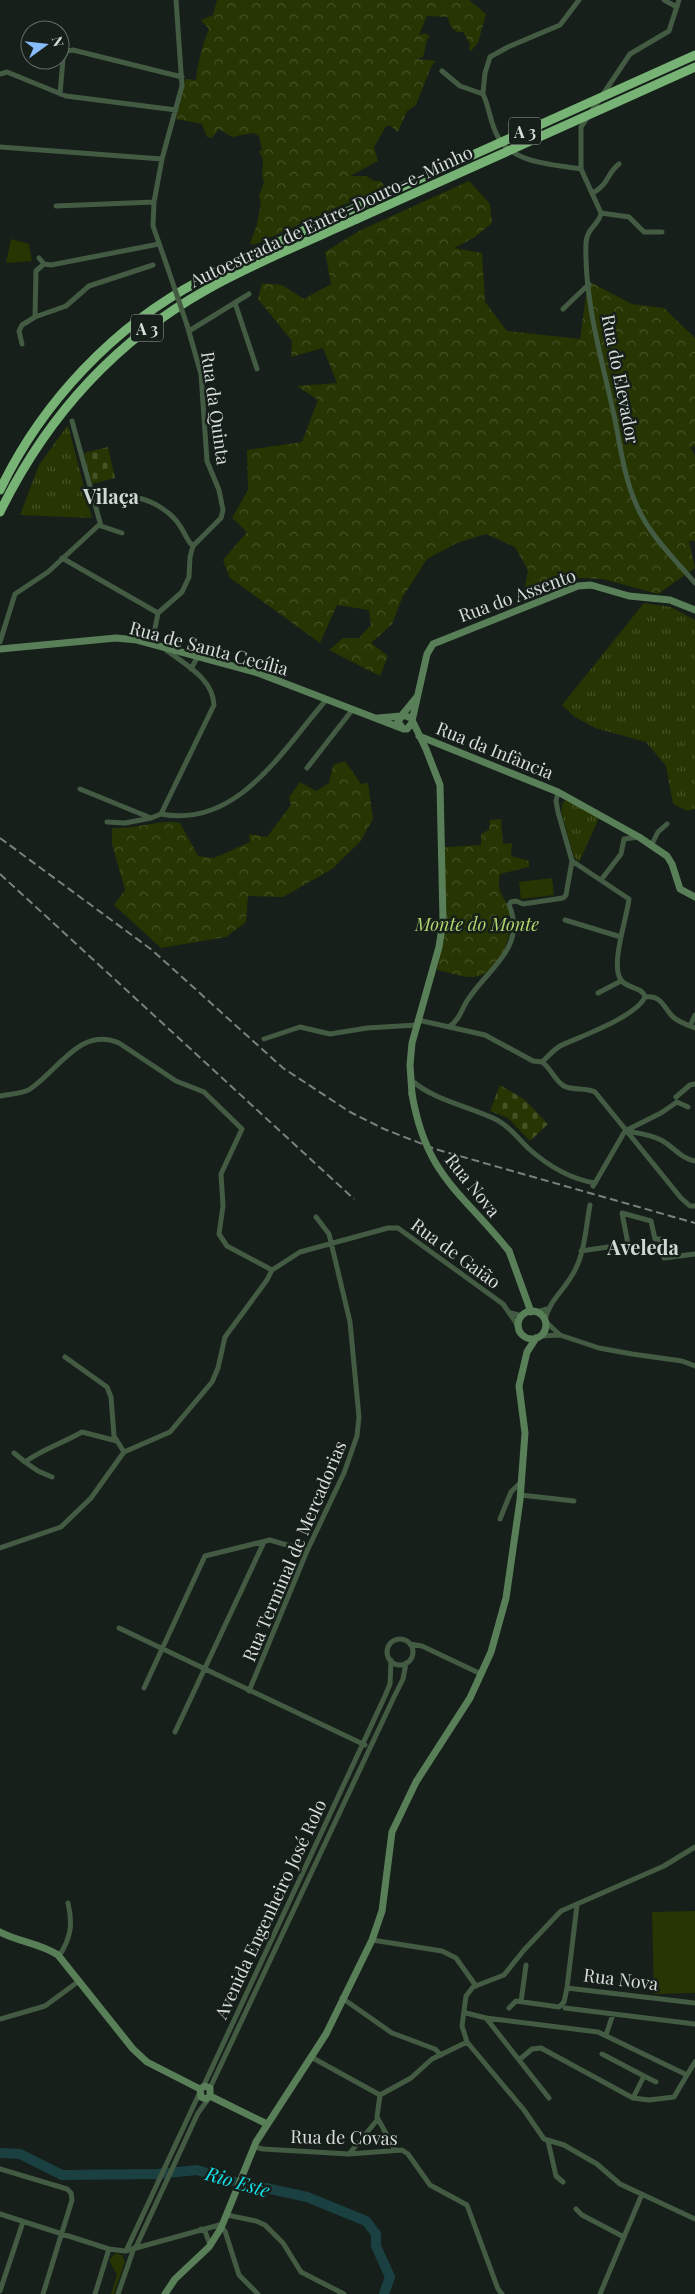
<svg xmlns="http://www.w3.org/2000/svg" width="695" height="2294" font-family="'Playfair Display',serif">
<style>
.green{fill:#263502}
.forest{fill:url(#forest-crowns)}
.cemetery{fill:url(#cemetery-stones)}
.park{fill:url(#park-tufts)}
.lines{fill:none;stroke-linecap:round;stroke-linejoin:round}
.river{stroke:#1a4042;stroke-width:10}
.street{stroke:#435b43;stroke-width:5}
.secondary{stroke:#587f57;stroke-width:7}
.highway{stroke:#76b375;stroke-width:9}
.rail{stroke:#7a827e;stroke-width:2;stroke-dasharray:8 4;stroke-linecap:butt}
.street-bridge{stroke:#435b43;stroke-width:5}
.secondary-bridge{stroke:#587f57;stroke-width:7}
.highway-bridge{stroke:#76b375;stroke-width:9}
.labels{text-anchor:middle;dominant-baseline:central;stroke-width:5;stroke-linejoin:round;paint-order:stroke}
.shield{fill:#161f1a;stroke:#9ea5a1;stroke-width:1}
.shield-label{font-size:16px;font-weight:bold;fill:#d8dedb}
.street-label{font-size:18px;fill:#d8dedb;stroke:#161f1a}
.park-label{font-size:18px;font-style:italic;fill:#b2d76f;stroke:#161f1a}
.water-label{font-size:19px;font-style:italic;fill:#14e1e9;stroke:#161f1a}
.quarter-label{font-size:20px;font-weight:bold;fill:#cedad4;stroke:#161f1a}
</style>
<defs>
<pattern id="forest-crowns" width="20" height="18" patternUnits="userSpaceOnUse" patternTransform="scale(1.25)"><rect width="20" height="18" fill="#263502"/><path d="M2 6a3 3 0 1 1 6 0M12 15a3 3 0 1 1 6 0" fill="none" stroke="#455226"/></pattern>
<pattern id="cemetery-stones" width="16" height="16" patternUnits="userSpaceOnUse" patternTransform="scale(1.25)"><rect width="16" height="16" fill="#263502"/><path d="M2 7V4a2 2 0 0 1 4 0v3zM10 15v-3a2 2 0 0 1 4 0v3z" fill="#455226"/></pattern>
<pattern id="park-tufts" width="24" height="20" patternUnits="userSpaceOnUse" patternTransform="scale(1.25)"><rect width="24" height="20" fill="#263502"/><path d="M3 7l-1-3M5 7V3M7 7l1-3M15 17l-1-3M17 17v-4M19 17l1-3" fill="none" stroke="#455226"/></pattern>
</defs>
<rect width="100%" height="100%" fill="#161f1a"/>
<path class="green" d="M11,239L29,244L32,261L6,263Z
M552,878L554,895L521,899L519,882Z
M695,1911V1993L654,1994L652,1912Z
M116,2253L122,2255L125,2262L114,2294H111L117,2275L109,2260Z"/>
<path class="forest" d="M217,0H469L486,14L478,43L471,51H469L470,44L463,32H457C451,27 449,25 448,17L427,16L419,35L425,33L430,36L427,40L423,57L417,59L436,61L431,67L416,105L407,111L398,132L391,126H386L374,147L378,161L350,176H366L374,181H381L386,189L342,205L254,245L250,243L257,225L261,202L259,196L264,182L262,176L263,159L259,151L262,150L259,136L253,133L232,137L219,129L212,138L207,137L202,124L176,119L185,79L196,80C198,61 202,47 209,29L201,20L213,15Z
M469,181L490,204L492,223L475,237L454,248L482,253L485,302L507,331L580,339L588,281L632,304L664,308L695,338V446L690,447L695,456V541H689L695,568L658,594L603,579L578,578L523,598L528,570L515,547L486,534L457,543L427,559L402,598L392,624L371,643L388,656L380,676L329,650L343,638H359L371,625L369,610L337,605L320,643L230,578L223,560L247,532L232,518L248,490L247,450L302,442L318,400L297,386L337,383L323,348L291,357L292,341L258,299L262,283L282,285L304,299L331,284L325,252L359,231Z
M345,761L361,784L368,783L373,819L360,842L332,869L283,897L248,896L246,922L226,937L161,948L114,905L125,890L112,844V828C136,830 158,819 180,823L198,856L214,858L250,842L249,834L267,837L291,805L289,797L300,782L316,791L329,783L333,765Z
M501,819L503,844L512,843L511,856L529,861V867L500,874C496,896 505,894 509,911C516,933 498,978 471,977C460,977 448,972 437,970L444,933L445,847L481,845V834L489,830L490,820Z"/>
<path class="cemetery" d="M108,447L115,478L92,484L84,453Z
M500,1085L525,1100L548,1124L530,1141L508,1118L490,1111Z"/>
<path class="park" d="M68,425L92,518L20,515L39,465Z
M644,603L671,607L695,620V809L687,811L673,804L666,766L646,742L595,728L575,717L562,705Z
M567,800L599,818L579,862L574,857L561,812L563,802Z"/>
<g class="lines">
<path class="river" d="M0,2153L20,2154L62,2175L157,2174L197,2170L250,2187L266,2188L307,2197L366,2221L376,2234V2246L390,2277L384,2294"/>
<path class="street" d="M664,0L677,7
M679,0L669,31L630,54L581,127V169L601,213C600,224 587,227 586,243C584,300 602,360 614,415C620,444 624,477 636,504C649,535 674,558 695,583
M442,71L460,86L483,94C489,106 490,122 497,135C512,164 552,164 581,169
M0,74L7,72L66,96L176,110
M483,93L485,73L490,57L508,47L560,25L579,0
M60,94L63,59L67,51L73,50L182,77
M0,147L162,159
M593,193C610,183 606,174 619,164
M56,206L154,202
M601,213L629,217L644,232H662
M39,258L44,264L51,265L159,244
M44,264L36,271L35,317L66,306L89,286L153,265
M167,266L153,226L154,202L162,159L182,86L176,0
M235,303L257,369
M563,309L589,284
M189,331L249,294
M22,344L19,331L22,325L35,317
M72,421L101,526L122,533
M138,498C154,501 172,513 180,526C185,533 187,541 193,546
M62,558L158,613
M0,642L15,594L48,572L100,524
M152,644L158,613L182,592L189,577L190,557L193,546L221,518L223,510L219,490L207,461L201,374L187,325
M191,669L198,656
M307,768L353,709
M80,789L151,818L161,814
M558,792L556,801L558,812L572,861L629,899C627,918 610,965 621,980C627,989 642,986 645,997
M161,814C238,829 283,749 327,699
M161,814L214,705C213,678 184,664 165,649
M107,822L125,823L151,818
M652,844L658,832L667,824
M601,880L621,854L624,839L639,837
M565,920L621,937
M598,993L621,981
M645,997C662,995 663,1007 673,1017C679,1022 687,1025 695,1028
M418,1020L485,1035L533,1061L542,1062C551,1068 554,1080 564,1086C573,1091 585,1087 595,1092L681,1198L690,1206H695
M450,1026C460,1020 462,1007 469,998C489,968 527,947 509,905L511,902L516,901L523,904L563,898L566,895L572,861
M690,1026L695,1015
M264,1039L300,1027L330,1034L367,1028L417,1025
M542,1062C548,1057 553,1050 560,1046C579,1037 636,1017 645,997
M411,1080C435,1101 469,1106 497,1120C510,1127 518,1138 528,1148C547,1165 570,1179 595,1183L593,1186
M0,1096C8,1094 23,1094 30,1089C58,1071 80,1026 119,1043L176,1081L204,1092L242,1129L221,1174L223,1206L219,1234L227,1246L272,1270
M676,1097L690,1085L695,1084
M626,1131C638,1133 650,1134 661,1140C674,1147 680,1158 695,1161
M595,1183L625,1131L661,1113L677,1102L688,1107
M581,1251L628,1244L622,1213L651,1221L655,1239H660L664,1258L695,1254
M537,1312L547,1309
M511,1313L522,1316
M545,1320C549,1300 566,1289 575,1270C585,1251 586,1226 590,1205
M546,1322L560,1335
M541,1336L560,1335L599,1348L632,1354L682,1361L695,1366
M65,1357L107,1387L111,1397L114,1436L124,1452
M14,1453L25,1462
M52,1477L38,1471L25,1462C43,1449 63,1443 82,1432L117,1441
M521,1495L574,1501
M500,1519L511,1492L522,1481
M0,1548L61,1527L91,1498L124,1452L170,1432L212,1382L218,1368L225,1337L267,1280L272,1270L300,1252L388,1228H398L503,1304L519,1327
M119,1628L365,1745
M387 1652a13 13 0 1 1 26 0a13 13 0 1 1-26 0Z
M410,1644L422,1646L481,1674
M144,1688L205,1556L270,1540L307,1551
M249,1691L307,1551L344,1473L357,1436L359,1417L350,1322L329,1234L316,1217
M175,1732L264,1542
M695,1847L664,1866L561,1911L524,1950L504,1975L473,1987L466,1996L462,2026L467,2042L524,2110L544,2139L564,2145L597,2164L620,2184L695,2219
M577,1905L567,1988L695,2003
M372,1940L442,1951L456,1958L476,1986
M59,1956C71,1938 73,1924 68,1903
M342,1998L392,2033L435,2049L441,2055
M521,2002L526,1965
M509,2008L516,2001L559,2007L564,2002L567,1988
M565,2008L695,2024
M466,2013L486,2018L598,2032L687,2075L695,2062
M486,2018L549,2098
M0,2019L45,2006L79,1981
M606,2035L613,2014
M602,2054L644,2076L633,2098
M311,2057L380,2095
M519,2060L532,2049L541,2048L633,2098L649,2100L674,2097L687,2075
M644,2076L656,2082
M203,2087L385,1696L390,1684L391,1660
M210,2088L394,1697L403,1679L406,1663
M380,2095L411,2078L432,2059L467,2042
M380,2095L377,2117L395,2150
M548,2141L556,2176L563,2182
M254,2147L263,2149L349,2154L402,2150L408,2154L430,2185L467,2205L498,2289L502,2294
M349,2154L378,2119
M0,2169L67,2189L71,2193L72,2200L43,2294
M576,2209L582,2215L624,2237
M0,2214L109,2249L125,2251L223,2224
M227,2215L256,2221L265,2225L283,2243L301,2272L344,2294
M221,2228L225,2231L239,2275L258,2294
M201,2229L205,2231L210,2245
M136,2247L198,2113L209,2098
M126,2251L199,2094
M0,2291L23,2222
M95,2294L109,2249
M118,2294L134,2248
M600,2294L642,2194"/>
<path class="secondary" d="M0,649L116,638L137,640L258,673L401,728
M402,715L416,698
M378,718L401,716
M412,721L427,654L433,644L578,586L591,585L629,596L670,600L695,610
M412,723L407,729H403L398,721L403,715L411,718L426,749L440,785L443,921L439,947L412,1043L410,1065L412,1094
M419,736L558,792L639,837L667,856L672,864L680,889L695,897
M509,1251L531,1312
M518 1325a14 14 0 1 1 28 0a14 14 0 1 1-28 0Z
M0,1932C19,1942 40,1943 58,1955L133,2049L147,2062L200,2089
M200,2089L205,2086L210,2088V2096
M200,2089L201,2097L206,2099L210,2096
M210,2096L267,2124
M165,2294L175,2279L209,2247L221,2228L256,2142L326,2034L372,1940L382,1911L392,1832L416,1782L470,1698L491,1652L506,1598L520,1500L525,1433L519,1386L527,1352L536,1338"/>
<path class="highway" d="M0,490C42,402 115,325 201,280C251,253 303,231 355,208
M0,512C46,418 114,342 206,290C254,263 306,242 357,219"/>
<path class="rail" d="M0,838L152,950L283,1068L350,1112L384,1129L435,1149L695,1223
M0,874L354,1199"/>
<path class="street-bridge" d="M167,266L187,325"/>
<path class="secondary-bridge" d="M412,1094C426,1176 461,1191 509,1251"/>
<path class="highway-bridge" d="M355,208L695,55
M357,219L695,67"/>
</g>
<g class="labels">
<g class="shield">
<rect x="509" y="117.5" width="32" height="27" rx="4"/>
<rect x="131" y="314.5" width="32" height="27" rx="4"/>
</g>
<g class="shield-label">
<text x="525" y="131">A 3</text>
<text x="147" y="328">A 3</text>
</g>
<g class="street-label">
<text transform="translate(331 216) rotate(-25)">Autoestrada de Entre-Douro-e-Minho</text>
<text transform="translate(621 379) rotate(79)">Rua do Elevador</text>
<text transform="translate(216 408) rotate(82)">Rua da Quinta</text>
<text transform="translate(517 595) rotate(-20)">Rua do Assento</text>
<text transform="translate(209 648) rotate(15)">Rua de Santa Cecília</text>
<text transform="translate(495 750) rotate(22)">Rua da Infância</text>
<text transform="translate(473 1185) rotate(51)">Rua Nova</text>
<text transform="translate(456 1253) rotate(36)">Rua de Gaião</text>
<text transform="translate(294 1551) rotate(-67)">Rua Terminal de Mercadorias</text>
<text transform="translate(270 1909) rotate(-65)">Avenida Engenheiro José Rolo</text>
<text transform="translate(621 1979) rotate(7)">Rua Nova</text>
<text transform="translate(344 2137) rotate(1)">Rua de Covas</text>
</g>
<g class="park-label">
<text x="477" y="924">Monte do Monte</text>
</g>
<g class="water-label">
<text transform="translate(238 2181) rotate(16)">Rio Este</text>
</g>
<g class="quarter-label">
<text x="111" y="495">Vilaça</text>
<text x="643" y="1246">Aveleda</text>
</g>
</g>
<g transform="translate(45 45) rotate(75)"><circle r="24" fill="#161f1a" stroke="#646b67"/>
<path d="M0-4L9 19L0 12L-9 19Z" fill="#87bbfc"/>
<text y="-8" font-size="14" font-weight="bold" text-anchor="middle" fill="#d8dedb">N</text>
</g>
</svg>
